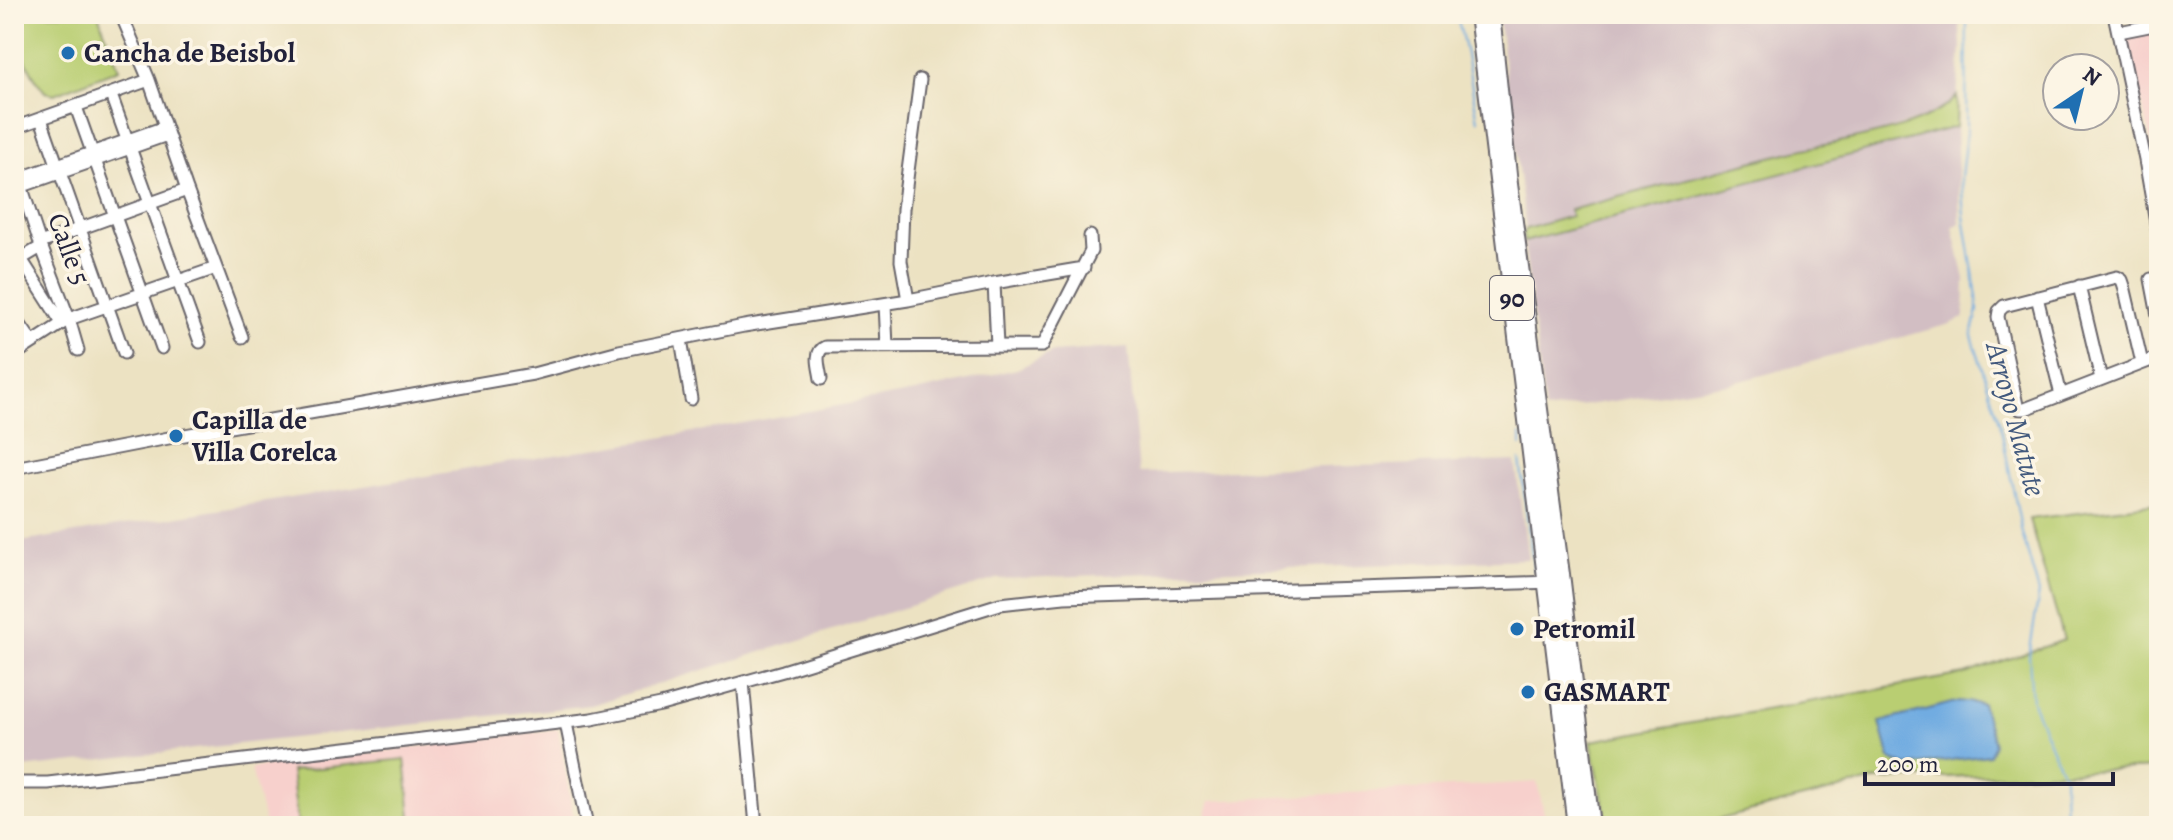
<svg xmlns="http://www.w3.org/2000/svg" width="2173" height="840" font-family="Alegreya,serif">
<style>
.built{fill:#f7d0cc}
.industrial{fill:#d2bec3}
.green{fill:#b9ce72;stroke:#6e7856;stroke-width:2}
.water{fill:#71ace1;stroke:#4a678e;stroke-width:2}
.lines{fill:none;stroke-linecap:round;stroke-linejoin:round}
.stream{stroke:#71ace1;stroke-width:2}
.minor-casing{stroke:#69656a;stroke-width:15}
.highway-casing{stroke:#69656a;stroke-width:20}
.minor{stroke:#fff;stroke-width:11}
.highway{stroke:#fff;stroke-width:16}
.poi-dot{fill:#1f6fb2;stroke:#fcf5e5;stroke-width:3}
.labels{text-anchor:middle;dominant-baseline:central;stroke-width:7;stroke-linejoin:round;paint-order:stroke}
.shield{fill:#fcf5e5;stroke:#63616e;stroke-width:2}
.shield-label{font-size:26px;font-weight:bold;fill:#22223b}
.poi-label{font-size:28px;font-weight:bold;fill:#22223b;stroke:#fcf5e5;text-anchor:start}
.street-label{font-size:28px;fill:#22223b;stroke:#fcf5e5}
.water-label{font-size:30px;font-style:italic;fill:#42597d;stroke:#fcf5e5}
</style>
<rect width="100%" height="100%" fill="#fcf5e5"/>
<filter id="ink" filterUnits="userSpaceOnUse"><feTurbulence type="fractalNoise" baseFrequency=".0125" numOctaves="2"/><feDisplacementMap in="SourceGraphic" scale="16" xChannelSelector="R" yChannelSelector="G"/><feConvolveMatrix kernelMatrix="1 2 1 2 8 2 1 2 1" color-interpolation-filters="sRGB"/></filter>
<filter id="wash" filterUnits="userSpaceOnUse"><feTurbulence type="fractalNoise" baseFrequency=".006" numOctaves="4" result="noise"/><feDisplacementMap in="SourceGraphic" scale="32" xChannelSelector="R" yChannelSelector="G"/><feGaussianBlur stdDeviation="1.8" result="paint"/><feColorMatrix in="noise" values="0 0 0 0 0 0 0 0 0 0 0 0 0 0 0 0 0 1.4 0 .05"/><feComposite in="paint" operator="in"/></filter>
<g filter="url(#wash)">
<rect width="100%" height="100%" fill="#ece2c2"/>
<path class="built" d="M2159,27V152L2154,154L2125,34Z
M558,729L575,826H265L251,768Z
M1537,782L1547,826H1202L1210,801Z"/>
<path class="industrial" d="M1498,14H1959L1961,46L1957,96L1948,106L1937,113L1869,136L1792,152L1571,210V215L1526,229Z
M1956,127L1960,223L1953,227L1965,279L1964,318L1950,324L1730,384L1545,411L1524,242Z
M1128,347L1139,473L1515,461L1528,559L996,579L591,705L14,769V543L648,440L915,392L1017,369L1053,352Z"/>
<path class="green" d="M14,14H98L119,69L55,94L45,92C29,72 14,40 14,14Z
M1957,96L1956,127L1524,242L1523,234L1526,229L1571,216L1570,210C1644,191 1717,170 1791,152C1835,141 1927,131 1957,96Z
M2159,503V768L1875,780L1693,826H1611L1605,811L1591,741L1965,674L2064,640L2029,519Z
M405,759L412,826H298L291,771Z"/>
<path class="water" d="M1959,701L1982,704L1994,744L1989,755L1906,766L1890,759L1880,722Z"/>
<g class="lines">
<path class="stream" d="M1456,14C1467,49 1471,85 1478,121
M1967,14L1966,133L1961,177L1964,216L1977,297L1978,310L1972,336L2000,424L2022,533L2039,593L2029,656L2032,702L2064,777L2065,826
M1521,435V446
M1520,460L1534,571"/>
</g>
</g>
<g filter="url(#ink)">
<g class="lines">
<g class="minor-casing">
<path id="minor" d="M121,14L149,80L187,190L242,337
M2114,14L2145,160L2159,240
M2119,32L2159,24
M111,95L200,342
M76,107L162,348
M41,119L124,353
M14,128L149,80
M2145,160L2159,157
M14,164L40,243L69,319L78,350
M15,180L165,127
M14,189L167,135
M40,243L187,190
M14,248L62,323
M14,263L41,247
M2151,279L2159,321
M994,283L997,346
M2079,286L2101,379
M2037,297L2061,395
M908,300L901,261L903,209L920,80
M885,304L887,346
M14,316L32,342
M681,339L691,399
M14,355L69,319L216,268
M2142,363L2124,286L2122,280L2117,277L2004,306L1999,311L1998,317L2017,405L2020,409H2025L2159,357
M821,379C820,369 813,352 825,347L1042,346L1091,251L1090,236
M14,468L179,436L533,374L619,351L744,326L908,300L994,283L1084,268
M743,682L756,826
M566,723L587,826
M14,783H48L592,719L661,705L783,671L1000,604L1064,597L1553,582"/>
</g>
<g class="highway-casing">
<path id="highway" d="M1478,14L1576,826
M1491,14L1509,184L1562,582L1591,826"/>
</g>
<use href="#minor" class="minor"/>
<use href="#highway" class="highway"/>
</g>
</g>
<g class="poi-dot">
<circle cx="68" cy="53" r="8"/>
<circle cx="176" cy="436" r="8"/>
<circle cx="1517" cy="629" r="8"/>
<circle cx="1528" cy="692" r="8"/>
</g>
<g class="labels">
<rect class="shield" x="1490" y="276" width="44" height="44" rx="6"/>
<g class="shield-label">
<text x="1512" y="298">90</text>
</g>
<g class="poi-label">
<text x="84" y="53">Cancha de Beisbol</text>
<text x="192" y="420">Capilla de<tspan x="192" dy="32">Villa Corelca</tspan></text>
<text x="1533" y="629">Petromil</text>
<text x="1544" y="692">GASMART</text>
</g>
<g class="street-label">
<text transform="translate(69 249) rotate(70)">Calle 5</text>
</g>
<g class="water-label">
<text transform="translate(2016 419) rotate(75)">Arroyo Matute</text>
</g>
</g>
<rect width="2173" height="840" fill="none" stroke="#fcf5e5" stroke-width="48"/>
<g transform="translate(2081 92) rotate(35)"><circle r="38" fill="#fcf5e5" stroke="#a5a1a1" stroke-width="2"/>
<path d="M0-6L14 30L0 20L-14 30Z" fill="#1f6fb2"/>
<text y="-12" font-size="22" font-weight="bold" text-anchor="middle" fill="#22223b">N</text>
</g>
<path d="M1865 772v12h248v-12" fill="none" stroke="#22223b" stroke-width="4"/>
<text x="1877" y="772" font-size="24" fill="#22223b" stroke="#fcf5e5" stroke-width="6" paint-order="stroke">200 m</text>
</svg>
